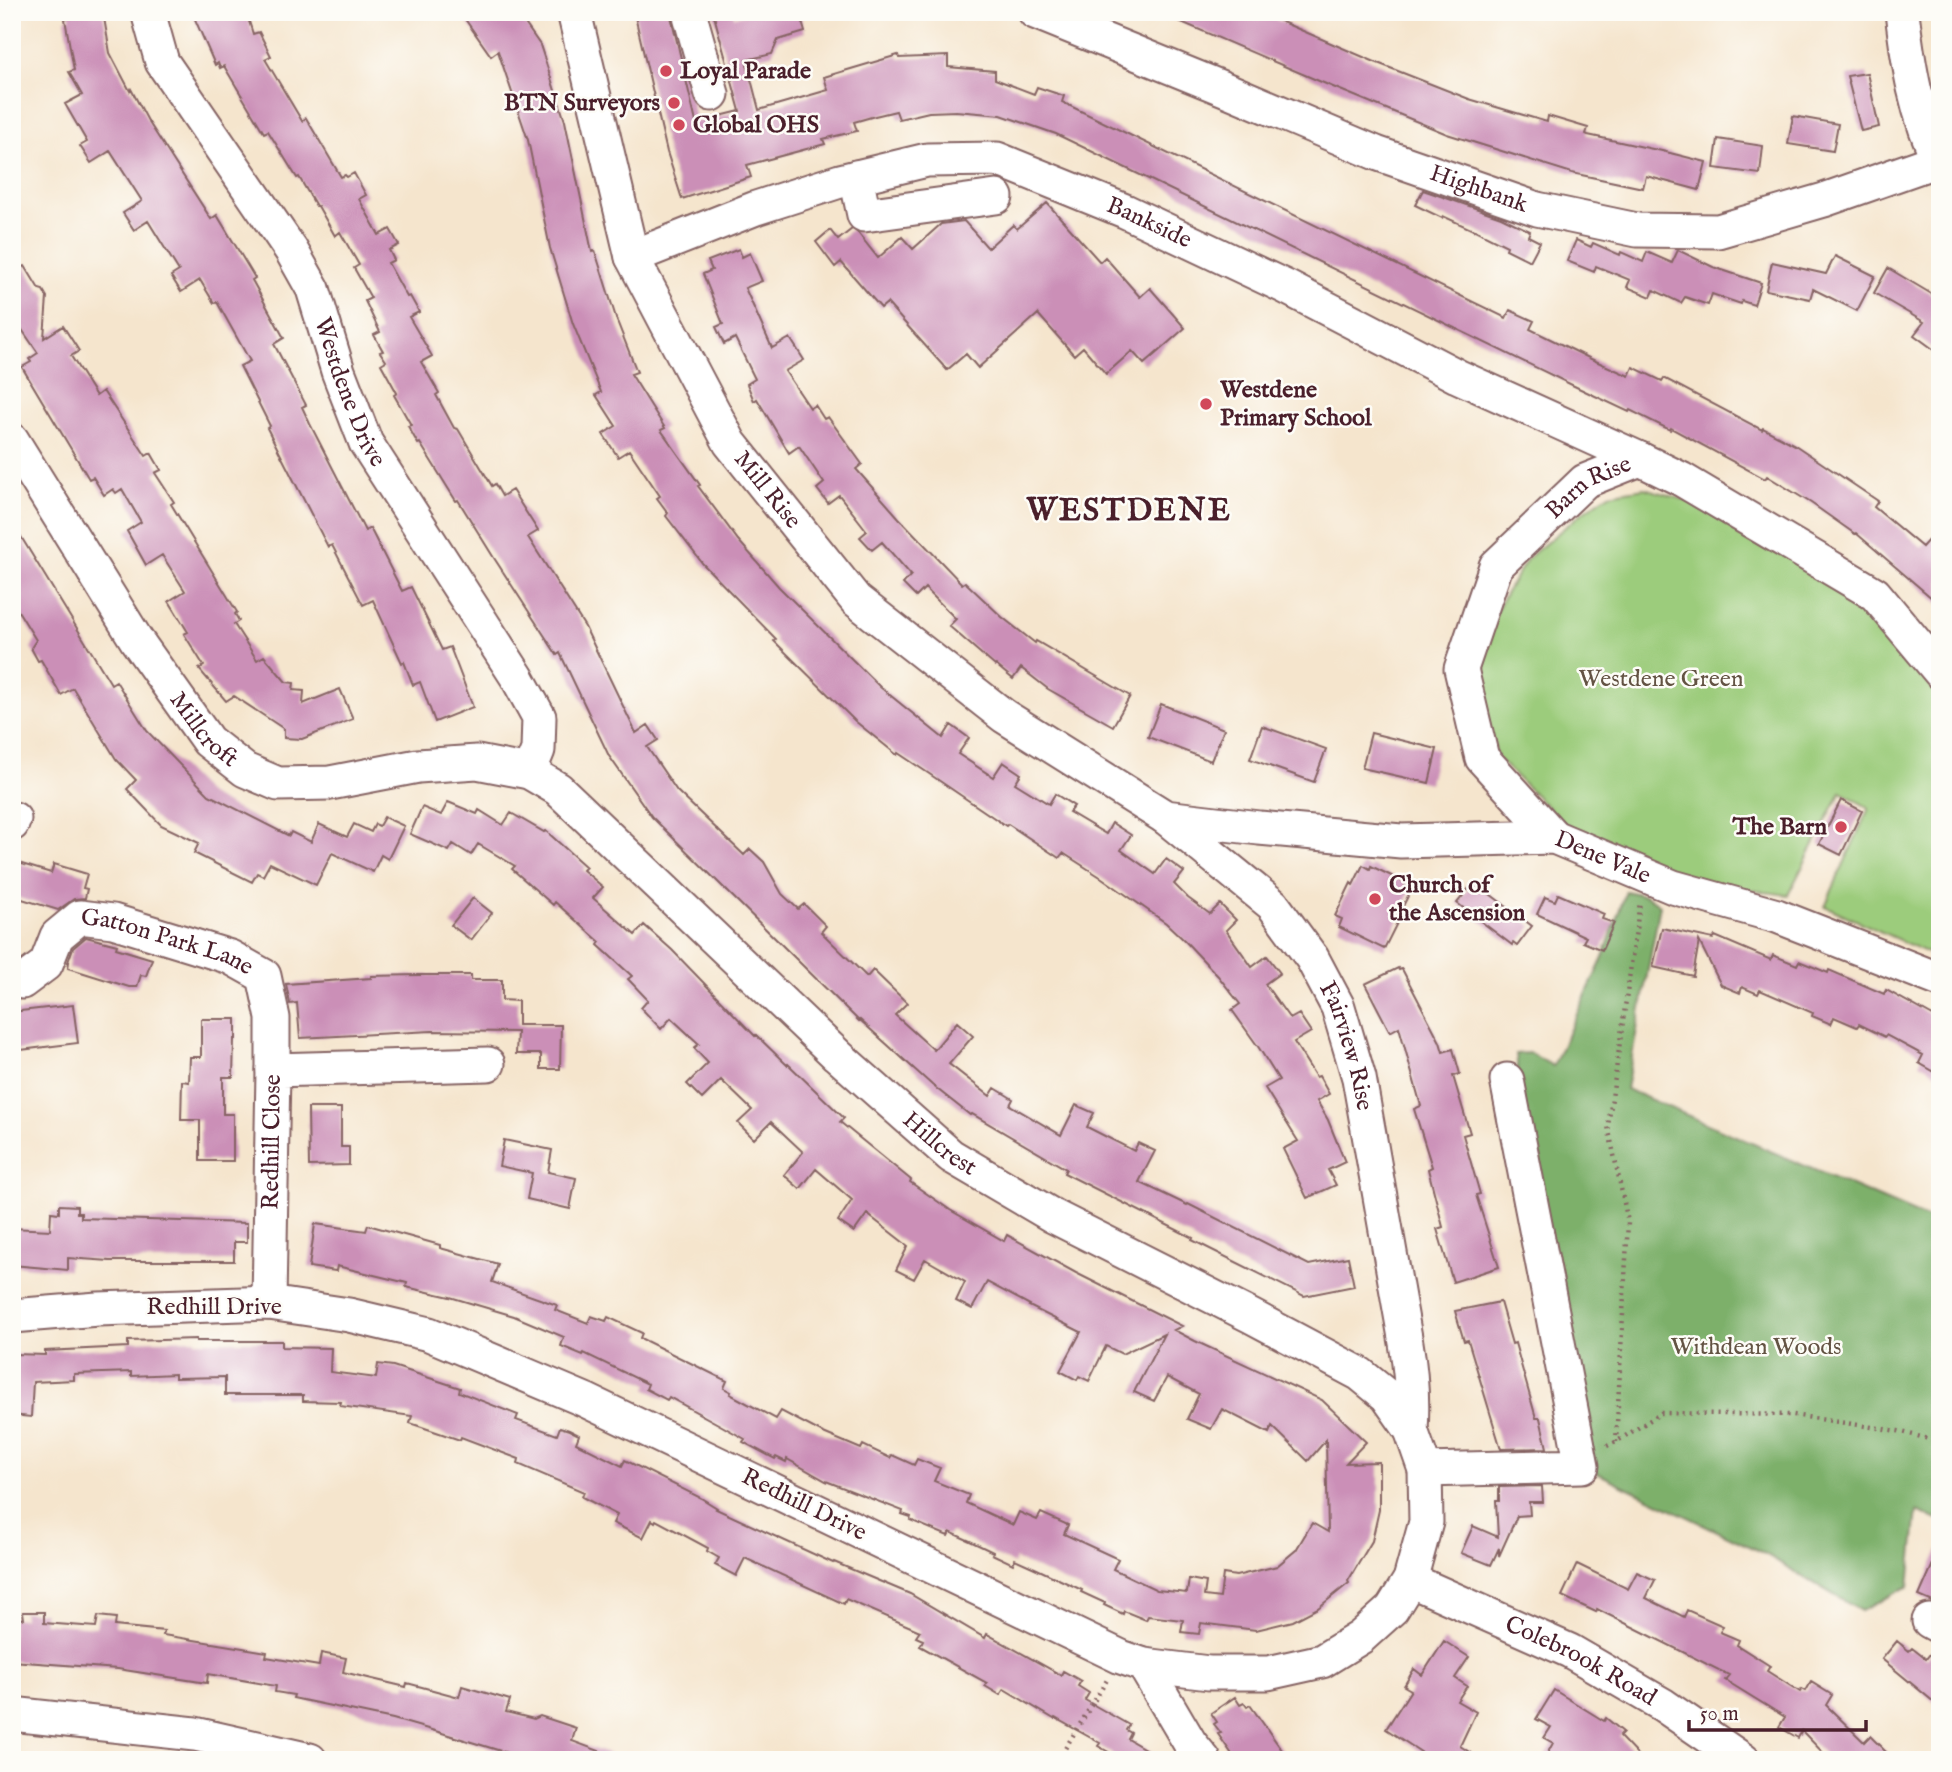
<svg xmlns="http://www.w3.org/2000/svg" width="1952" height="1772" font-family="'IM FELL English',serif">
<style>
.green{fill:#9ccc7b;stroke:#737653;stroke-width:2}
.forest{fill:#7db06b;stroke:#64684b;stroke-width:2}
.building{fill:#cb8fb7}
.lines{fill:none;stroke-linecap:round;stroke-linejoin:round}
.minor-casing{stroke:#866464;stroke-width:37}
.path{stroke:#866464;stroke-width:4.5;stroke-dasharray:2 5;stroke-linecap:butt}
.minor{stroke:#fff;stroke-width:33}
.poi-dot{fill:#d1495b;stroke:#fdfcf7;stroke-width:2.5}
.labels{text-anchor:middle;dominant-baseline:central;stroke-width:5;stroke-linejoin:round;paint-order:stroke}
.poi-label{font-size:24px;font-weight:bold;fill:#4a1f2b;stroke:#fdfcf7;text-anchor:start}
.street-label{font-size:24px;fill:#4a1f2b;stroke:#fdfcf7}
.park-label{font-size:24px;fill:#635343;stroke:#fdfcf7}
.district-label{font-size:32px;font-weight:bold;letter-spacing:2px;fill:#4a1f2b;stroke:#fdfcf7}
</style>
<rect width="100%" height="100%" fill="#fdfcf7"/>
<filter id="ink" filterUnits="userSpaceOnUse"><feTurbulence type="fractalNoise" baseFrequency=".0143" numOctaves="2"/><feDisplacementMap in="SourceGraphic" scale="14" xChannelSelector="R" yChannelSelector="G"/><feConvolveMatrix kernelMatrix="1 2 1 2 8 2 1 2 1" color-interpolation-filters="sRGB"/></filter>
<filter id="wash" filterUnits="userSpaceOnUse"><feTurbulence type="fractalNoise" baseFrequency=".00686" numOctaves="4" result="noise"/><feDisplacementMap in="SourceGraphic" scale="28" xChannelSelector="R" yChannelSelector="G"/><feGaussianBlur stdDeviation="1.57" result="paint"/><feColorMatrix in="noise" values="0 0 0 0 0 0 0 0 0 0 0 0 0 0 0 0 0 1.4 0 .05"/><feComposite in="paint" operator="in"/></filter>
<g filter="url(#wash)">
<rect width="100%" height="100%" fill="#f5e5cd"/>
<path class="green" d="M1644,488C1668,495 1692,501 1716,511C1729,516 1741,525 1753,532C1825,575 1884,631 1940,693V959L1825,906L1869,808L1841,792L1788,895L1696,883L1565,824L1497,758L1473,663L1502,599L1528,558L1583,512L1609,494Z"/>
<path class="forest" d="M1626,891L1647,896L1660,905L1626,1089L1940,1224V1521L1917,1511L1909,1586L1861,1611L1765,1554L1593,1471L1518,1072L1516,1054L1530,1053L1553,1066L1603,958Z"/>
<g id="blocks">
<path class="building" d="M69,12H103L110,53L130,91L131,89L148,121L211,219L217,215L255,278L252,280L284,338L274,344L306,405L302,407L310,424L365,531L370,528L402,591L411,587L442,650L450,647L473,707L435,722L420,682L413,685L404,662L402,663L373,600L363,605L332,545L328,547L267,428L270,426L240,366L250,361L217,302L214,303L200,280L181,292L171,276L179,271L148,221L134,230L123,213L142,201L110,151L91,163L80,146L87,142L65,104L82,95L69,72L74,70L65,19L70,18Z
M211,12H246L253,34L259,32L271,56L265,59L302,121L306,118L341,177L345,175L347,177L354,173L366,195L359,199L379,235L390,229L399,245L389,250L394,260L388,263L407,297L410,296L419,312L409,317L432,356L421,362L439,393L436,395L454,428L458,429L492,486L495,484L502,496L512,490L538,531L528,537L585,627L636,733L648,725L658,740L647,747L677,791L744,855L750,849L764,862L782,894L798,909L804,904L826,926L821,932L867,977L873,970L907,1003L895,1015L934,1050L957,1022L973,1036L949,1064L990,1096L995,1088L1013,1099L1010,1105L1061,1135L1076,1105L1094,1113L1087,1127L1134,1151L1138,1143L1155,1151L1139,1182L1187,1205L1188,1204L1309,1265L1348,1257L1354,1286L1304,1296L1192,1240L1193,1238L1064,1173L1066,1169L972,1114L970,1115L932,1085L860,1020L859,1021L652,817L609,756L560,653L557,655L494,558L458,500L456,501L420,443L418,444L408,426L411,425L394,395L397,393L381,364L386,361L380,352L383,351L374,335L380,332L365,301L371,298L354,268L359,265L340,232L335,236L318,206H316L299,177L297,178L268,131L264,133L224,66L220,68L218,63L215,65L194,17Z
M460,12H517L540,45L565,121L592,252L595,251L617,321L637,372L631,374L665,428L661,430L700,485L698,486L738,540L779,587L880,687L943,738L951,725L969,738L958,754L993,777L1003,762L1021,774L1015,783L1049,804L1055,794L1074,806L1069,812L1106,834L1112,823L1131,835L1121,850L1155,874L1166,859L1184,872L1174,884L1188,898L1210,914L1220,904L1236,920L1226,930L1252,967L1267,956L1280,973L1265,984L1290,1019L1299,1014L1311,1032L1294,1042L1316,1077L1319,1076L1329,1094L1317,1101L1328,1120L1345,1162L1328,1170L1336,1185L1307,1198L1283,1149L1298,1141L1265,1088L1279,1080L1259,1048L1232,1010L1240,1004L1218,976L1185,941L1166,923L1102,878L1063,853L1059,858L1008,824L1006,826L922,769L898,753L897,755L855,721L774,641L776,639L703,564L666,516L668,513L657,498L660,496L629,450L618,457L603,434L616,426L596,395L601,392L573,324L550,248L528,140L498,51L491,56Z
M634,12H670L696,122L740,111L713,12H733L734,17L751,12H799L805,32L778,40L772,54L746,60L759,110L828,90L824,77L898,55L899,58L948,56V67L995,71V79L1034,94L1037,87L1064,96L1062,102L1506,318L1510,310L1534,321L1530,329L1591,359L1629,376L1633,367L1662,381L1664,378L1762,430L1763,428L1795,445L1878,501L1874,507L1922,547L1930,538L1940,547V605L1856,533L1855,534L1811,503L1767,476L1765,479L1671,428L1670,430L1630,410L1629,412L1572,385L1056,134L1001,115L956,111L929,112L899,119L896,111L875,116L854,122L857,131L823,139L825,144L747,165L751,177L682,199L667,152Z
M1158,12H1259L1375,62L1469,99L1547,122L1548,116L1588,128L1586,134L1588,135L1662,151L1706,162L1699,190L1646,176L1643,188L1572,173L1447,134L1333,87Z
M1867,73L1879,127L1861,131L1847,76Z
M1793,116L1838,124L1833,151L1788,144Z
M1718,139L1763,146L1760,174L1714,168Z
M1423,190L1501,217L1530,231L1528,236L1540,242L1530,261L1506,249L1507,246L1473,229V230L1443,216L1442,218L1415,205Z
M1047,203L1100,262L1105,257L1140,297L1150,288L1185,328L1144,364L1132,351L1106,374L1083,347L1074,355L1038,314L978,368L966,354L947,370L887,303L881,308L841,262L835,267L816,242L830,230L838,240L852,229L858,233L878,258L902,237L913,249L941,224L964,221L988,248L1013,225L1017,229Z
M1576,240L1591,247L1593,243L1620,255L1621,252L1643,262L1647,252L1672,263L1678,250L1713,267L1761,283L1754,305L1742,301L1741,304L1712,294L1708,305L1685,297L1681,303L1654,290L1651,297L1627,287L1630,280L1596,266L1594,272L1567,261Z
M739,249L742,257L750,253L762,281L745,288L772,348L790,338L804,360L785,371L810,408L815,405L824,419L828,417L862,464L856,469L899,518L962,584L965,582L1002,617L1035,643L1036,641L1130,696L1113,726L1048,689L1021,668L1013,679L996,665L995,666L949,626L956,619L925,588L916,597L903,584L911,575L882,542L872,550L860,537L867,531L839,495L828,503L817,489L824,483L799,446L789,453L757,399L754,401L747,384L755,379L735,338L724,344L716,327L723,324L703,274L712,270L708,261Z
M1835,256L1875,276L1857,311L1813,289L1810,299L1766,290L1772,262L1826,274Z
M25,266L39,289L43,290L47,297L44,338L63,326L79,351L71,356L96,396L103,391L146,456L151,453L161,470L155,473L174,502L171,504L237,612L235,614L239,621L234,624L257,660L264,656L286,682L294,683L293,690L304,691L303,704L340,689L353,719L302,739L284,738V729L234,696L226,701L199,669L204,666L184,634L188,632L169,601L185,591L162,555L146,565L127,531L141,522L122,489L116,493L113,489L104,495L93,477L89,479L22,367L31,362L29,359L38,353L12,315V273Z
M1888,268L1940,299V354L1914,335L1924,322L1874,293Z
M12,522L111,684L116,681L147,731L209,795L289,836L291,832L311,842L319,824L347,837L354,824L371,832L375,824L379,826L384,817L404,826L388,859L381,855L373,872L332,853L316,885L270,863L263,876L257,873L252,882L194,853L199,843L161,825L127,789L136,780L116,759L73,688L61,695L41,660L38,661L31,648L36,640L12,601Z
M1161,704L1224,729L1211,761L1148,737Z
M1262,726L1326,749L1314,782L1250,759Z
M1371,733L1437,749L1429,783L1362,768Z
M1841,800L1862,811L1841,855L1819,844Z
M448,802L477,814L479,810L503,825L511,813L544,832L546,831L586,867L583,870L603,887L593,898L635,935L644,925L672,950L755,1036L756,1035L787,1065L788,1064L844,1118L840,1122L911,1180L910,1182L950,1210L1004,1241L1007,1235L1076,1273L1182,1326L1174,1330L1195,1341L1322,1400L1366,1442L1346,1463L1379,1462V1510L1372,1541L1348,1581L1349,1583L1318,1608L1293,1621L1256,1630L1201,1623L1199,1634L1181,1632L1183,1620L1148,1616L1146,1620L1124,1611L1123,1614L1104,1605L1105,1603L1081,1592L1082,1590L1037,1569L1015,1559L1013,1564L992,1554L993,1552L970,1541L950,1532L948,1536L910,1520L911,1517L902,1514L903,1511L826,1481L787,1459L786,1462L776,1457L775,1459L743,1442L745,1439L720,1425L669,1397L667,1400L646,1389L648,1384L584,1353L583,1355L561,1346L564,1337L514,1316L450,1297L406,1287L407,1283L337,1266L336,1271L309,1267L315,1224L366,1231L368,1225L440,1245V1248L498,1264L492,1282L557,1305L555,1310L588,1323L591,1316L606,1321L608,1317L642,1333L640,1338L727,1381L724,1388L731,1392L730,1394L776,1419L781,1411L821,1432L861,1449L863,1445L890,1458L892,1455L914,1465L917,1459L940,1468L934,1481L969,1495L966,1503L1013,1525L1019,1512L1037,1520L1041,1513L1068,1525L1064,1534L1118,1559L1113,1569L1157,1590L1187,1593L1189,1579L1206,1582L1204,1596L1220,1598L1223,1574L1236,1576L1277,1566L1296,1550L1312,1523L1328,1532L1326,1440L1308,1461L1272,1426L1269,1433L1222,1409L1211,1429L1187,1419L1199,1394L1167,1377L1154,1401L1134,1392L1164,1334L1122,1354L1106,1346L1089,1381L1079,1376L1077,1380L1060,1371L1081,1332L1029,1306L1030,1305L987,1282L972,1309L956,1301L965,1282L925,1259L914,1279L896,1270L908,1246L867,1214L854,1232L838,1221L852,1200L816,1169L800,1189L784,1175L803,1152L771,1122L754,1139L738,1123L752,1110L721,1080L702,1099L687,1084L708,1063L694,1048L699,1044L671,1018L661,1029L641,1008L648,1000L628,979L632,976L598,945L600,942L555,902L553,905L512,869L515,866L478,844L471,855L453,844L449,851L410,834L422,807L441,815Z
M12,861L51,873L54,864L87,874L83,888L87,889L85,898L74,899L58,910L12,896Z
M1363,865L1370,869L1371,866L1406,883L1405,885L1412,888L1401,910L1403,911L1384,949L1339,927L1342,919L1335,916L1351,883L1353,885Z
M1474,882L1532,926L1517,946L1513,943L1512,945L1457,903Z
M1558,894L1604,914L1602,919L1614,923L1602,950L1583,942L1586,937L1537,914L1545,897L1555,901Z
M473,898L492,913L471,940L451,925Z
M1662,928L1713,939L1715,936L1771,960L1773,955L1797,965L1799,961L1828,973L1829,970L1884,994L1886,990L1940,1020V1075L1919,1063L1923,1055L1886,1035L1885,1037L1859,1024L1857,1027L1834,1017L1831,1024L1812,1016L1813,1013L1760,990L1758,994L1742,987L1740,993L1721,985L1699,941L1693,976L1653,967Z
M86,937L117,945L116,948L152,959L146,976L141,975L137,987H129L68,968L69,962H68L73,948Z
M1398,968L1399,970L1402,969L1440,1042L1443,1052L1453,1049L1460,1074L1453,1076L1470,1133L1463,1135L1480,1194L1476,1195L1499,1267L1453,1282L1437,1229L1443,1227L1428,1169L1432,1167L1414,1109L1421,1106L1399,1027L1390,1032L1365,984Z
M418,975H471V980H502V1000L518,1001V1025H561L560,1069H541V1054H516L517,1032L432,1031L300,1038L297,1003L290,1004L286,984L371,978V976Z
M73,1005L78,1043L12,1051V1012Z
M201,1019H236V1039H234L233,1077H223V1114H233V1161H200V1120H181L182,1081L189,1082L190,1057H201Z
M308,1108H341V1147H349V1165L309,1166Z
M504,1140L552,1150L548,1172L576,1178L570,1209L527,1199L532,1173L499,1166Z
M59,1205L77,1206V1213H81V1218L247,1223V1242H234V1261H110L68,1258V1270L12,1265V1228L50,1230L51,1212L59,1213Z
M1500,1302L1512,1344L1515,1343L1536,1418H1540L1547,1448L1501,1449L1468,1340L1464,1341L1455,1311Z
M196,1339V1341H282V1347L331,1348L330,1372L376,1378L378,1364L393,1366L460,1388L459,1392L518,1415L516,1420L557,1435L560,1427L569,1430L579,1435L576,1443L622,1466L625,1460L701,1498L717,1508L716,1509L833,1563L834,1562L910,1594L985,1638L987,1634L1061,1675L1063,1671L1081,1681L1078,1686L1089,1693L1085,1700L1129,1725L1126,1730L1131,1733L1128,1739L1164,1760H1123L1098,1746L1100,1743L1055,1718L1054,1719L1004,1689L1000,1695L985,1686L987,1683L920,1646L923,1640L916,1637L920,1631L846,1599L844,1604L745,1558L736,1576L715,1565L719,1558L707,1551L708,1548L656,1520L655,1522L652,1520L643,1538L613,1523L617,1515L582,1497L584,1492L518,1464L519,1459L461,1437L460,1440L410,1423L412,1416L340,1406L341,1402L303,1401V1395H225V1377L175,1378V1374L131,1376V1372L74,1374V1380L33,1382L31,1417L12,1415L15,1354L45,1355V1351L128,1347V1341Z
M1542,1486L1543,1502H1529L1530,1515L1517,1516L1499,1556V1548L1491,1565L1461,1553L1473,1526L1498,1537L1496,1501H1499V1487Z
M1940,1548V1605L1919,1596Z
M1577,1564L1628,1589L1637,1572L1655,1580L1646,1598L1684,1617L1687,1610L1723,1626L1720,1632L1739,1640L1737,1645L1770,1666L1767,1671L1800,1692L1802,1689L1806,1691L1811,1682L1832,1695L1826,1705L1864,1742L1870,1736L1894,1760H1830L1802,1731L1798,1738L1779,1727L1785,1717L1725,1680L1729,1675L1597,1609L1596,1612L1562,1596Z
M23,1612H44V1623L96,1627L98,1616L116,1618L115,1626L164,1631L163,1635L267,1652L266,1657L319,1666L321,1653L346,1658L343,1672L406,1687L407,1683L459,1697L462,1686L510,1700L506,1712L534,1719L540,1716L576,1728L572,1741L618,1758L617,1760H512L514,1755L442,1733L393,1719L293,1698L294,1695L275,1692L276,1686L208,1674L207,1683L118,1669L12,1661V1618L24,1619Z
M1444,1641L1469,1657L1455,1678L1467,1686L1457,1701L1476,1712L1460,1746L1482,1760H1433L1386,1729L1411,1690L1404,1686L1414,1669L1422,1675Z
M1897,1641L1909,1651L1912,1648L1926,1659L1937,1645L1940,1646V1707L1882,1659Z
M1554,1690L1604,1721L1606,1718L1623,1732L1619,1736L1642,1760H1544L1553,1743L1544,1738L1551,1727L1536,1719Z
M1235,1697L1240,1705L1244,1703L1247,1707L1250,1705L1289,1760H1236L1218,1734L1221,1733L1214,1724L1217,1722L1211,1713Z"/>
</g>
</g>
<g filter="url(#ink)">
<use href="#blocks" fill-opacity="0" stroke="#866464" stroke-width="2"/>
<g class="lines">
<g class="minor-casing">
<g id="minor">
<path id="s1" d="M148,12L162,62L291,250L313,289L338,371L366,443L517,677L539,717L538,750L529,772"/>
<path id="s2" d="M574,12L632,257L730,443L856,600L1004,716L1165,817L1273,905L1312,958L1338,1007L1359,1078L1406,1343C1411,1372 1413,1401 1411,1430"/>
<path d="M689,12L712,94"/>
<path id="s3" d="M1035,12L1232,92L1376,153L1537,209L1637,230L1718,231L1824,200L1938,160"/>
<path d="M1902,12C1908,63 1916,116 1940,162"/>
<path d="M856,177L864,215L996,197"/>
<path id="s4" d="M632,257L756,208L840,181L927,160L997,159L1125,211L1286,287L1457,376L1640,459"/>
<path id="s5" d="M12,440L137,641L208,741L245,770L278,784L330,783L418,766L477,762L529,772L558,789L837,1055L951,1156L1053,1216L1251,1316L1360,1374L1387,1396L1411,1430L1425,1470L1426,1522L1410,1580L1392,1609L1361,1637L1322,1661L1268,1673H1209L1144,1665L1121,1657L585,1400L429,1334L349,1315L269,1303L98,1309L12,1316"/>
<path id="s6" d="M1165,817L1259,828L1401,841L1554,837L1673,887L1777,916L1940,980"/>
<path d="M12,824L14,819"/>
<path id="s7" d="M1554,837L1482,758L1461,669L1496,566L1585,481L1640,459L1681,479L1875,594L1940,672"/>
<path id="s8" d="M12,979L22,982L46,964L57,936L80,917L113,921L230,957L264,976L273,1018V1070"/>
<path id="s9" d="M269,1303L273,1070L488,1064"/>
<path d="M1425,1470L1582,1466L1507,1080"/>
<path id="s10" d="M1410,1580L1570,1651L1663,1705L1743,1760"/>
<path d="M1929,1621L1940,1627"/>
<path d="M1144,1665L1190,1743L1204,1760"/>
<path d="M12,1714L195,1734L310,1760"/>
</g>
</g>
<path class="path" d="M1616,1442L1628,1222L1608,1126L1640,902
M1607,1446L1616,1442L1661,1413L1793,1415L1898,1431L1940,1442
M1058,1760L1107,1680"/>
<use href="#minor" class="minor"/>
</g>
</g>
<g class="poi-dot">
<circle cx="666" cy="71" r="7"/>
<circle cx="674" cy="103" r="7"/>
<circle cx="679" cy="125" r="7"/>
<circle cx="1206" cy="404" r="7"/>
<circle cx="1841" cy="827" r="7"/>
<circle cx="1375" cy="899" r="7"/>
</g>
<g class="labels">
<g class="poi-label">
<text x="680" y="71">Loyal Parade</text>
<text x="660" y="103" text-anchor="end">BTN Surveyors</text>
<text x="693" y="125">Global OHS</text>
<text x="1220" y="390">Westdene<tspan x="1220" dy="28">Primary School</tspan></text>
<text x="1827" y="827" text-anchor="end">The Barn</text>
<text x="1389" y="885">Church of<tspan x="1389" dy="28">the Ascension</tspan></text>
</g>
<g class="street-label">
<text stroke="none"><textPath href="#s3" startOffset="478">Highbank</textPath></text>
<text stroke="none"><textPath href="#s4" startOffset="546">Bankside</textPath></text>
<text stroke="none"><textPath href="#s1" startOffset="434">Westdene Drive</textPath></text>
<text stroke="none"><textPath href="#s2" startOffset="522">Mill Rise</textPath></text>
<text stroke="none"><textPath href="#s7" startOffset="430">Barn Rise</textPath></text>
<text stroke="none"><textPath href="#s5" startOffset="348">Millcroft</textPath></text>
<text stroke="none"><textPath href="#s6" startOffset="443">Dene Vale</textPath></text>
<text stroke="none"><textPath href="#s8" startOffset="191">Gatton Park Lane</textPath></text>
<text stroke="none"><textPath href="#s2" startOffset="1342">Fairview Rise</textPath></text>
<text stroke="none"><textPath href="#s5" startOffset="1251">Hillcrest</textPath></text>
<text stroke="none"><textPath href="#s9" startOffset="161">Redhill Close</textPath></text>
<text x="214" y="1307">Redhill Drive</text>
<text transform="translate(804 1505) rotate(26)">Redhill Drive</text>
<text stroke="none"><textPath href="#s10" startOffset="189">Colebrook Road</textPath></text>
</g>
<g class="park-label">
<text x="1661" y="679">Westdene Green</text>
<text x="1756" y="1347">Withdean Woods</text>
</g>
<g class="district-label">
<text x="1129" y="511">WESTDENE</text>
</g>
</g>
<rect width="1952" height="1772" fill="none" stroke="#fdfcf7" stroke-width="42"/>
<path d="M1689 1720v10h177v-10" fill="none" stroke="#4a1f2b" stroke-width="3.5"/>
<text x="1700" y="1720" font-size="21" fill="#4a1f2b" stroke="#fdfcf7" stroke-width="5" paint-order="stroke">50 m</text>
</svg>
